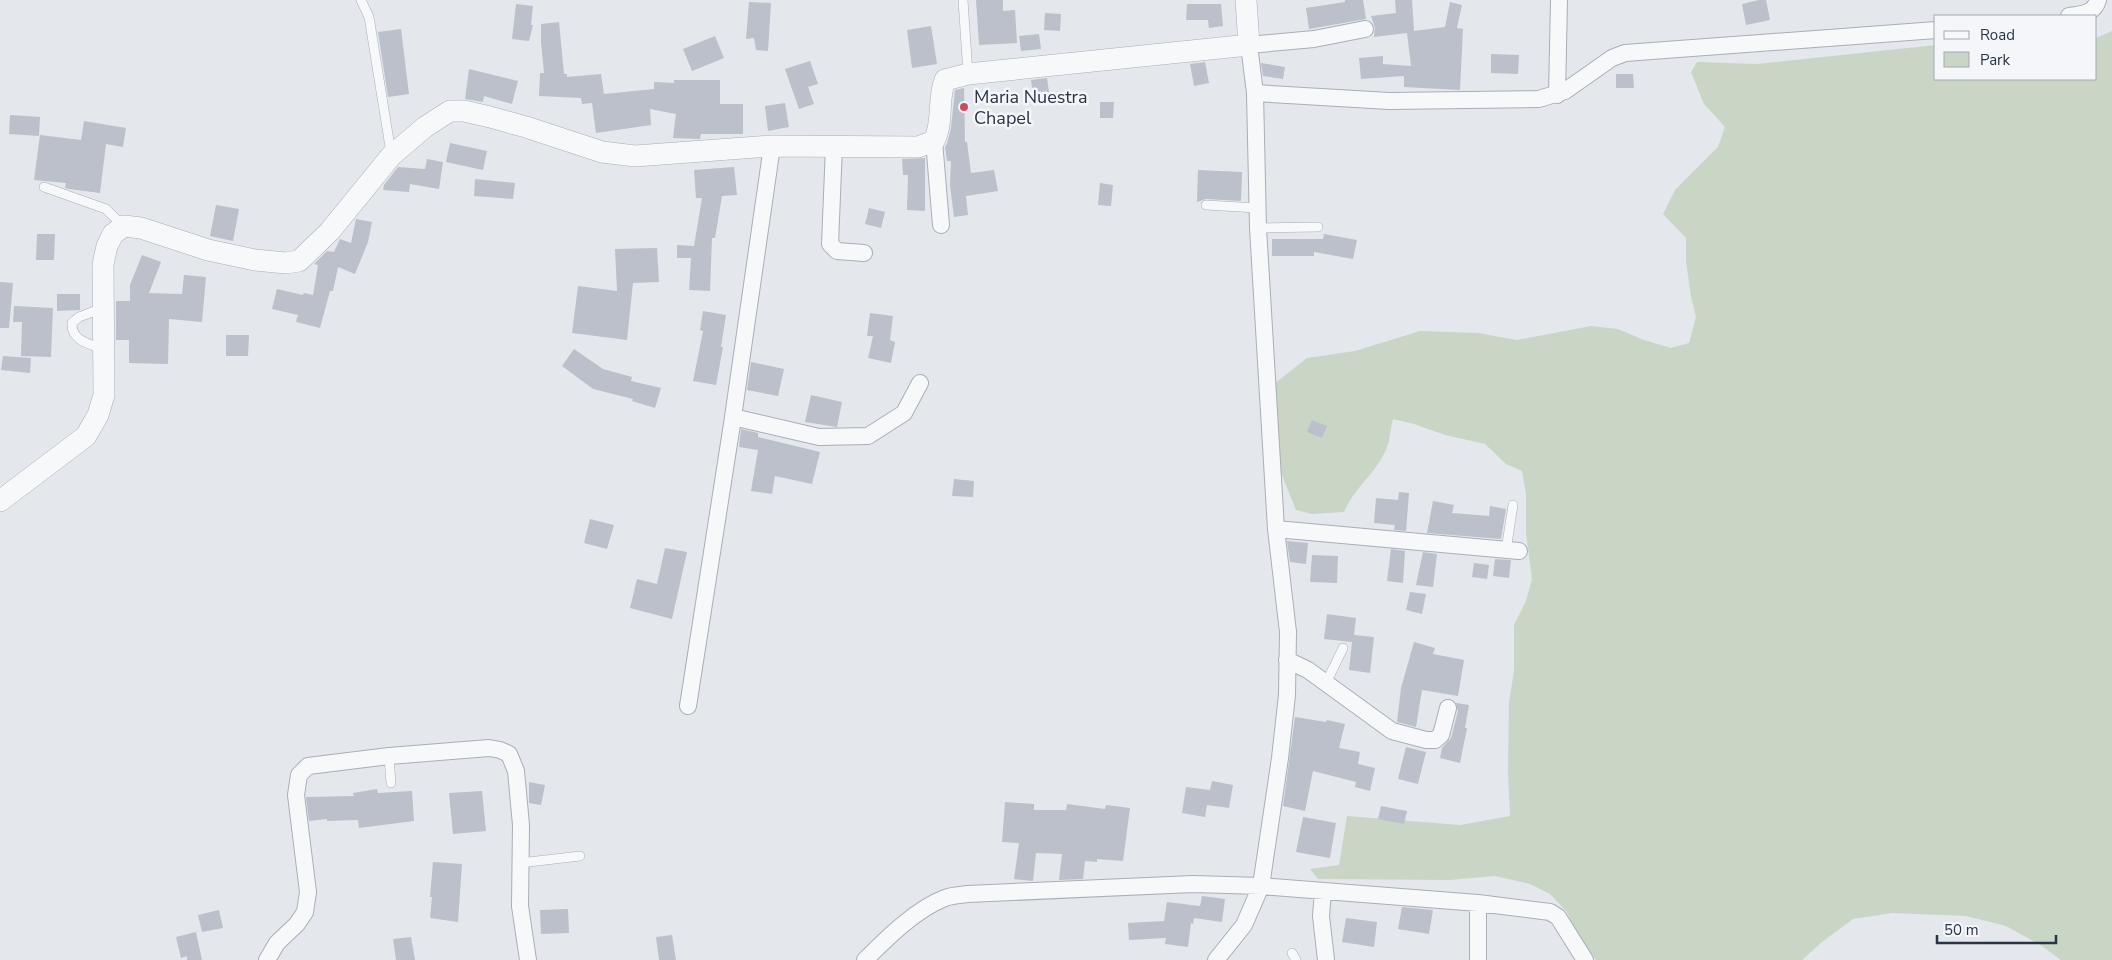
<svg xmlns="http://www.w3.org/2000/svg" width="2112" height="960" font-family="'Nunito Sans',sans-serif">
<style>
.green{fill:#c9d6c5}
.building{fill:#bbc0ca}
.lines{fill:none;stroke-linecap:round;stroke-linejoin:round}
.service-casing{stroke:#a9aeb7;stroke-width:10}
.minor-casing{stroke:#a9aeb7;stroke-width:18}
.tertiary-casing{stroke:#a9aeb7;stroke-width:22}
.service{stroke:#f7f8fa;stroke-width:9}
.minor{stroke:#f7f8fa;stroke-width:16}
.tertiary{stroke:#f7f8fa;stroke-width:21}
.poi-dot{fill:#d1495b;stroke:#f4f6f9;stroke-width:2}
.labels{text-anchor:middle;dominant-baseline:central;stroke-width:5;stroke-linejoin:round;paint-order:stroke}
.poi-label{font-size:18px;fill:#2b3445;stroke:#f4f6f9;text-anchor:start}
</style>
<rect width="100%" height="100%" fill="#e4e7ec"/>
<path class="green" d="M2112,31V960H2061L2042,946L2006,926L1966,916L1892,913L1853,919L1822,942L1802,960H1596L1576,933L1567,912L1550,894L1530,884L1495,876L1450,880L1318,879L1310,869L1339,865L1347,816L1460,825L1510,816L1508,771L1509,702L1514,671V625L1526,601L1532,579L1526,533V494L1522,471L1506,464L1485,444L1445,435L1414,424L1393,419C1390,430 1390,444 1384,454C1373,476 1354,488 1344,512L1312,514L1296,510L1277,463L1274,384L1307,358L1355,351L1420,331L1478,333L1517,340L1591,326L1618,329L1644,340L1671,348L1689,343L1696,317L1691,297L1686,261V238L1663,214L1675,190L1718,147L1725,127L1704,104L1691,72L1697,62L1757,64L1936,45V79H2096V38Z"/>
<path class="building" d="M976,0H1003V11L1015,10L1017,43L979,45Z
M1345,0H1363L1366,19L1309,29L1306,8L1345,2Z
M1395,0H1412L1414,31L1445,27L1450,2L1462,5L1457,28L1463,29L1460,90L1404,87V76L1361,79L1359,58L1383,56V64L1411,66L1407,33L1374,37L1375,28L1371,16L1396,13Z
M1759,0H1766L1770,20L1746,25L1742,4Z
M749,2L771,3L768,51L756,50L754,38L746,39Z
M516,4L533,6L531,25H533L529,41L512,39Z
M1187,4H1221L1223,26L1209,28L1208,20H1186Z
M1045,13L1061,14L1060,31L1044,30Z
M559,22L564,74H567V77L601,74L604,94L654,89V82L674,83V80H720V104H743V134H701L700,139L673,138L676,114L650,109L651,125L596,133L592,103L582,104L581,98L539,96L540,73H544L541,42V24Z
M931,26L937,64L912,68L907,30Z
M401,29L409,94L388,97L378,32Z
M1039,34L1041,49L1021,51L1019,36Z
M715,36L724,58L692,71L683,49Z
M1491,54L1519,55L1518,74L1491,73Z
M810,61L818,84L808,87L814,104L799,109L785,69Z
M1205,62L1209,83L1194,86L1190,64Z
M1261,63L1285,67L1283,79L1263,76Z
M469,69L518,81L512,104L484,96L483,102L465,99Z
M1616,74H1633L1634,88H1616Z
M1047,78L1049,92L1033,94L1031,80Z
M964,88L965,142H967L971,173L994,170L998,191L966,196L968,215L954,217L950,185L951,161H947L945,147L947,144L951,128L955,90Z
M1100,102H1114L1113,118H1100Z
M785,103L789,127L768,131L765,106Z
M10,115L40,117L39,136L9,134Z
M84,121L126,128L123,147L106,144L100,193L69,189L65,188L66,183L34,180L40,135L81,140Z
M450,143L487,151L483,170L446,162Z
M925,158V211L907,210L908,175H903L902,159Z
M427,159L443,162L439,189L410,184L409,192L383,190L384,185L398,167L425,169Z
M734,167L737,195L722,196L715,238H712L710,291L689,290L691,258H677V245L694,246L702,198H696L694,170Z
M1198,170L1242,172L1241,201L1206,199L1197,202Z
M475,179L515,183L513,199L474,196Z
M1100,183L1113,185L1111,206L1098,205Z
M216,205L239,209L233,241L210,236Z
M869,208L885,212L881,228L865,224Z
M356,219L372,222L368,242L355,274L338,267L333,291H330L320,328L296,322L298,315L272,309L277,289L303,295L304,293L313,295L318,265L314,264L327,251L334,252L340,239L351,243Z
M37,234H55L54,260H36Z
M1324,234L1357,240L1353,259L1314,252V256H1272V239H1323Z
M657,248L659,282L633,283L627,340L572,333L578,286L617,291L615,249Z
M142,255L161,262L149,293L182,294L184,275L206,277L202,322L169,319L168,364L129,363V340H116V301H130V285Z
M0,282L13,283L9,328H0Z
M57,294H80V310L57,311Z
M14,306L53,308L51,357L21,356L22,322H13Z
M703,311L726,315L721,347H723L716,385L693,381L703,331L700,330Z
M870,313L893,316L890,340L895,342L891,363L868,358L873,336H867Z
M226,335H249L248,356H226Z
M574,349L603,369L632,377L631,381L661,388L655,408L632,401L633,399L593,389L562,366Z
M3,356L31,358L30,373L1,370Z
M751,362L784,369L778,396L747,390Z
M811,395L842,402L837,427L805,422Z
M1312,420L1327,426L1322,438L1307,432Z
M741,429L758,433V437L820,452L812,484L775,476L772,494L751,491L758,450L739,447Z
M954,479L974,481L973,497L952,496Z
M1399,492L1409,493L1406,531L1394,530L1395,525L1374,523L1376,498L1398,500Z
M1433,501L1454,505L1452,513L1489,516L1490,506L1506,509L1501,539L1427,533Z
M590,519L614,525L607,549L584,543Z
M1287,541L1308,543L1306,564L1290,562Z
M665,548L687,552L672,619L630,608L637,579L657,584Z
M1391,549L1405,551L1403,583L1387,581Z
M1423,552L1437,554L1433,587L1416,585Z
M1312,555L1338,556L1337,583L1310,582Z
M1495,559L1511,560L1509,578L1493,576Z
M1474,563L1489,565L1487,579L1472,577Z
M1410,592L1426,594L1422,614L1406,610Z
M1327,614L1356,618L1354,635L1374,637L1370,673L1349,670L1352,642L1324,639Z
M1414,642L1435,648L1433,654L1464,660L1458,696L1422,690L1416,727L1397,722L1401,688Z
M1456,703L1469,705L1465,728H1467L1460,763L1440,758L1442,748L1451,738L1458,711Z
M1295,717L1326,722L1327,720L1345,724L1339,748L1360,752L1358,764L1375,768L1370,791L1355,787L1356,782L1313,771L1305,811L1283,806Z
M1406,747L1426,752L1418,784L1398,779Z
M1212,781L1233,785L1229,808L1207,805L1205,817L1182,813L1186,787L1210,790Z
M529,782L545,785L541,805L529,803Z
M377,789L378,793L412,791L414,821L359,828L358,820L327,821V819L309,821L306,797L354,796L353,793Z
M482,791L486,831L453,834L449,793Z
M1005,802L1034,804V810H1066L1067,804L1105,809L1106,805L1130,808L1123,861L1097,859V862L1085,861L1083,879L1059,880L1062,854L1036,853L1033,881L1014,879L1019,843L1002,842Z
M1381,806L1407,811L1404,824L1378,819Z
M1303,817L1336,823L1330,858L1296,852Z
M433,862L462,864L458,922L430,918L432,897H430Z
M1202,896L1225,899L1222,922L1194,918L1193,924L1191,923L1188,947L1165,944L1166,938L1129,940L1128,923L1164,921L1167,902L1200,906Z
M1402,907L1433,910L1429,934L1398,929Z
M568,909L569,933L541,934L540,910Z
M219,910L223,928L202,932L198,915Z
M1346,918L1377,922L1374,947L1342,942Z
M196,932L202,960H187V956L181,958L176,937Z
M672,935L676,960H659L656,937Z
M411,937L415,960H396L393,939Z"/>
<g class="lines">
<g class="service-casing">
<path id="service" d="M361,0L369,17L391,153
M963,0L968,74
M44,187L106,209L123,226
M1206,205L1257,208
M1258,228L1318,227
M103,308L79,317L72,323C71,341 90,344 103,349
M1506,550L1513,505
M1326,683L1343,648
M389,756L391,783
M520,863L580,856
M1292,953L1296,960"/>
</g>
<g class="minor-casing">
<path id="minor" d="M2069,16C2082,14 2094,14 2098,0
M1255,93L1389,101L1539,99L1565,91L1612,58L1625,53L1936,30
M1557,95L1559,0
M934,141L941,225
M834,146L830,244L837,251L864,253
M733,417L819,437L868,436L904,413L920,383
M1276,529L1519,551
M1287,660L1308,670L1392,731L1426,740H1435L1441,735L1448,708
M688,706L732,424L772,146
M1323,891L1321,916L1326,960
M1478,903L1550,912L1558,917L1585,960
M267,960L277,943L297,924L305,912L308,892L296,795L299,775L308,766L389,756L489,748L500,750L509,754L516,771L521,825L520,906L528,960
M865,960C887,938 916,909 945,898C952,895 961,895 968,894L1193,884L1261,886L1478,903V960
M1216,960L1244,925L1261,886L1280,758L1287,695L1288,632L1276,529L1258,228L1255,93L1249,45L1314,39L1365,29"/>
</g>
<g class="tertiary-casing">
<path id="tertiary" d="M0,501L86,436L98,415L104,395L103,264L107,246L113,234L124,226L141,228L208,250L255,260L286,263L299,261L330,231L391,156L425,127L450,111H464L490,117L526,127L602,152L635,156L772,146L918,147L934,141C944,122 937,99 945,80L968,74L1249,45L1246,0"/>
</g>
<use href="#service" class="service"/>
<use href="#minor" class="minor"/>
<use href="#tertiary" class="tertiary"/>
</g>
<circle class="poi-dot" cx="964" cy="107" r="5"/>
<g class="labels">
<g class="poi-label">
<text x="974" y="97">Maria Nuestra<tspan x="974" dy="21">Chapel</tspan></text>
</g>
</g>
<rect x="1934" y="15" width="162" height="65" fill="#f4f6f9" stroke="#a4a8b1"/>
<rect x="1944" y="31" width="25" height="8" fill="#f7f8fa" stroke="#a4a8b1"/>
<text x="1980" y="40" font-size="15" fill="#2b3445">Road</text>
<rect x="1944" y="52" width="25" height="15" fill="#c9d6c5" stroke="#a4a8b1"/>
<text x="1980" y="65" font-size="15" fill="#2b3445">Park</text>
<path d="M1937 935v8h119v-8" fill="none" stroke="#2b3445" stroke-width="2.5"/>
<text x="1944" y="935" font-size="15" fill="#2b3445" stroke="#f4f6f9" stroke-width="4" paint-order="stroke">50 m</text>
</svg>
